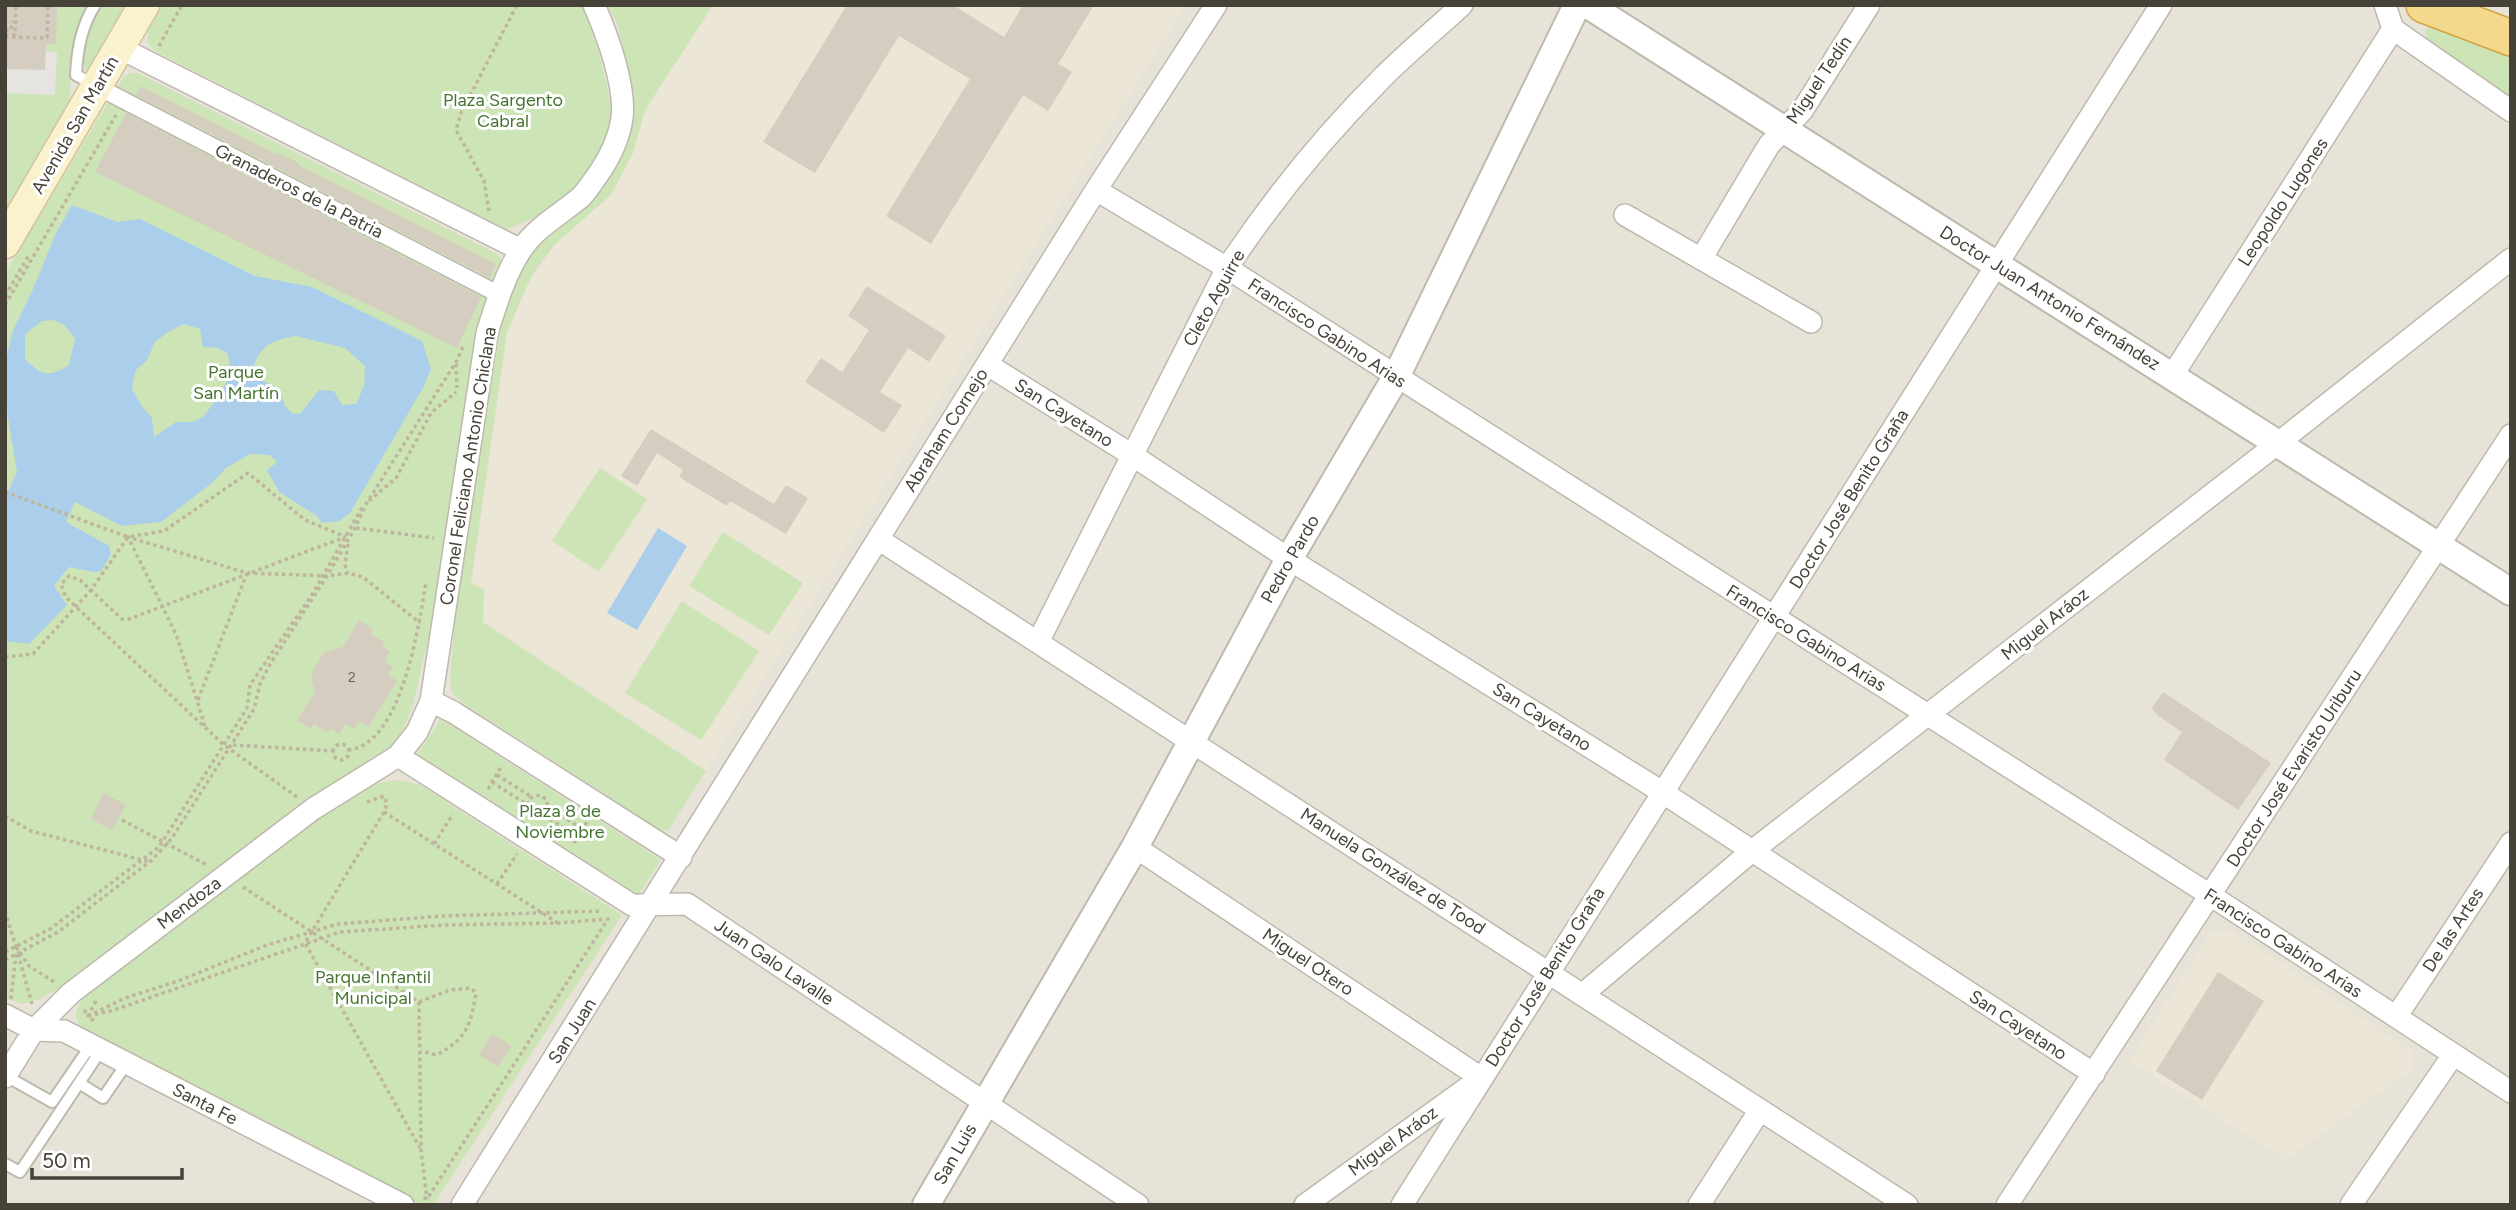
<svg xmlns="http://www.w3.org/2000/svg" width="2516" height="1210" font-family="Figtree,sans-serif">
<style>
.residential{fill:#e7e3d8}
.education{fill:#ebe6d5}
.green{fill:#cde4b6}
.parking{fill:#e5e4e1}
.water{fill:#abceeb;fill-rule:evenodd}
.building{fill:#d4cdc0}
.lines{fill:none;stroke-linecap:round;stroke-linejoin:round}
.service-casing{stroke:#beb9ad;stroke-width:14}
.pedestrian-casing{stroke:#beb9ad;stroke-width:19}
.minor-casing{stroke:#beb9ad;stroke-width:24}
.tertiary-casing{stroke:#beb9ad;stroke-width:30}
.secondary-casing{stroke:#cfc59d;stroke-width:33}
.trunk-casing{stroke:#d1a446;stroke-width:38}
.path{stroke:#bfb59f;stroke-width:3.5;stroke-dasharray:3.5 3.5;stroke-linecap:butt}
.service{stroke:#fff;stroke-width:10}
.pedestrian{stroke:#fff;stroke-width:16}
.minor{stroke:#fff;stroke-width:21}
.tertiary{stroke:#fff;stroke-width:26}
.secondary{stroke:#faf1cd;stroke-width:30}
.trunk{stroke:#f4d88b;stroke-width:35}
.labels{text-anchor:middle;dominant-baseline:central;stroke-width:6;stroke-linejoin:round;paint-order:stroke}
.number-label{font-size:14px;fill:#6a655a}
.street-label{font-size:18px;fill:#474238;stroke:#fff}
.park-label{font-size:18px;fill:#467430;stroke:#fff}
</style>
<rect width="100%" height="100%" fill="#f3f1e9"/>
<path class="residential" d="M5,5H2511V1205H5Z"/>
<path class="education" d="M713,5H1186L706,771L483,622L484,590L471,583L507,332L531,277L554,245L610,196L633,153L645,110Z
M2231,929L2412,1052V1069L2286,1160L2129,1061L2211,932Z"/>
<path class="green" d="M5,5H88L79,23L72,60L69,104L5,211Z
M100,5H125L86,73C78,47 87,27 100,5Z
M162,5H582C593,33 601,59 607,87C608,95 612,105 611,114C606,169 557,214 506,229L155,51L147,42L148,30Z
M607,5H713L645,110L633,153L610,196L554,245L531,277L507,332L471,583L484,590L483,622L706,771L669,829L661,831L463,703L452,693L450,680L457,591L498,323L520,270L533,251L551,232L590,201L608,180L626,143L632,118L630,78L618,25Z
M2432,25L2511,54V99L2427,41L2425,31Z
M130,73H138L497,254L503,261L478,339L429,636L412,708L403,730L392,745L300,806L71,982L37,1000L22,1004L5,998V273L123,78Z
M600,468L647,499L599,572L552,541Z
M723,532L803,583L769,635L689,586Z
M682,601L759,651L701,740L625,693Z
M441,719L661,860L638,896L417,755Z
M399,780L420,785L622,915L433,1205H420L88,1034C71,1021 74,1007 87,993L319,814L379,783Z"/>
<path class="parking" d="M5,50L57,52L55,95L5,93Z"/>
<path class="water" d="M72,205L117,222L140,219L255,276L312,287L422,341L431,369L424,386L350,513L339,521L322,523L317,516L279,492L267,470L277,462L270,455L250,454L226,468L212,483L161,522L122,526L75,502L66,522L109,546L111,554L101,571L94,572L69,567L54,586L67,605L29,644L5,641V498L17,472L8,418L5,366L12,333L33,289L56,233ZM53,320L65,325L75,339L69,365C48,378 42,376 25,359V334L42,321ZM184,324L200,329L203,347L218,348L228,354L231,373L221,393L203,417L192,422H176L154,437L152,418L141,405L132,388L136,370L147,360L155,342L168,332ZM296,336L345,348L365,366L364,386L356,404L342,405L334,391L319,390L301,413L293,414L285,406L278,388L261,380L254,366C261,344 274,340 296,336Z
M658,528L687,546L637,630L607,613Z"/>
<path class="building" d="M5,5H57L56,44H46L45,70L5,69Z
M847,5H953L1004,37L1023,5H1094L1058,64L1072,72L1048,111L1023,95L931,244L886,216L970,79L899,36L815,173L763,142Z
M140,86L278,155L279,153L299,163L298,165L496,264L490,278L136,95Z
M126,113L481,297L457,348L95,172Z
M867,286L946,336L929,362L908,348L880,392L902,405L884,433L805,382L821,358L842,372L869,330L848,316Z
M651,429L774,504L786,485L808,498L786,534L730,501L727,506L687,482L679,476L683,470L657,453L637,486L621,476Z
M359,620L373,629L370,634L384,642L382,646L390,652L384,662L393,667L388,675L397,681L368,727L359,722L354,729L345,724L339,734L330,729L328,733L314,724L311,729L297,720L315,692L312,680L313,670L324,652L343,647Z
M2163,692L2271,763L2238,810L2164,760L2182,732L2157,715L2152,708Z
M104,793L126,805L112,830L91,819Z
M2218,972L2264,1001L2202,1100L2156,1071Z
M492,1034L511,1046L498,1067L479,1055Z"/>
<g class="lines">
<g class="service-casing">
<path id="service" d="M95,5C81,26 77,50 76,75L95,85
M6,1076L52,1102L91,1045
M79,1083L103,1098L127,1063
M5,1164L20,1172L101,1050"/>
</g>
<g class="pedestrian-casing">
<path id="pedestrian" d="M98,87L500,295"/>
</g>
<g class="minor-casing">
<path id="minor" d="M2385,5L2393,29L2511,111
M120,48L521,250
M1096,190L1227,268L1928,715L2210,895L2511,1092
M1625,215L1811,322
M1701,259L1769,145L1802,111L1869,5
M988,365L1132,455L1289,559L1662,792L2094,1074
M2172,376L2393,29
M878,539L1907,1205
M1038,642L1227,268C1272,200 1325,135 1383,77C1408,52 1436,29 1462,5
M431,701L453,712L681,857
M398,756L632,905L687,904L1138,1205
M1135,847L1481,1078L1305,1205
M1583,994L1752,851L2277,444L2511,259
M5,1015L34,1030L64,1031L403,1205
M2396,1017L2511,843
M5,1077L34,1030L71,993L313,809L398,756L417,732L431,701L487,333C496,305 505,274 521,250C536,227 561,214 581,197C587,191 592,183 597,176C609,159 619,139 622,118C626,86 607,34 594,5
M462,1205L1096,190L1216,5
M1402,1205L2161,5
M1699,1205L1760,1110
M2007,1205L2511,435
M2351,1205L2453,1055"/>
</g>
<g class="tertiary-casing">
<path id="tertiary" d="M1588,5L2511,592
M926,1205L1135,847L1289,559L1396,377L1577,5"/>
</g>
<g class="secondary-casing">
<path id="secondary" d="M5,243L144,5"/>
</g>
<g class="trunk-casing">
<path id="trunk" d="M2424,5L2511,38"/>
</g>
<path class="path" d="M5,30H11L12,21
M5,35H15L16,5
M5,37L47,38L48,5
M159,46L182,5
M489,211L484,181L456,130L461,113L517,5
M5,296L29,255
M5,305L116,115
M456,364L457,388
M5,492L128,537
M369,501L396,478L431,413L456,392
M356,528L434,538
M348,544L345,565L348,573
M5,657L33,654L91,590L128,537L164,531L248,473L305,520L346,537
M198,700L247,573
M205,726L176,634L128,537L247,573L327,576L348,573L363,577L420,623
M333 752a8 8 0 1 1 16 0a8 8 0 1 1-16 0Z
M233,745L333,751
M348,750C402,745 419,624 426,582
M497,775L532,797
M492,782L526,804
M488,789L502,765
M297,797L224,745L75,606L65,596L61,584L69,576L80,580L122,619H129L345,537
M367,802L384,796L387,804L384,812L558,923
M548,807L544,815L536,817L529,814L526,808L530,798L540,795L546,799L548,807L582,829
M384,812L305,943L420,1148
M544,815L578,837
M5,816L31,831L150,862
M122,820L207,865
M574,843L588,820
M434,844L453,814
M497,884L517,854
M243,887L419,1002L421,1150L427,1199
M5,911L16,947
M16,947L29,966L56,983
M5,952L50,929L159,847L247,708L250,685L313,593L363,506
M18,954L32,1004
M5,960L58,932L152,860L172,838L254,709L260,684L269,666L327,576L355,528L366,504L456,362L464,344
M11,999L16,954
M96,1001L88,1016L96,1023
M419,1002L450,990L471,988L476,993C471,1025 466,1040 436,1055L421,1051
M84,1010L88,1016L125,998L178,981L267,945L338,924L442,916L602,911
M88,1016L111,1011L340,932L444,925L558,923L608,919L427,1199L421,1196"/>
<use href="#service" class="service"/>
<use href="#pedestrian" class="pedestrian"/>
<use href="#minor" class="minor"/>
<use href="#tertiary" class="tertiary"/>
<use href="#secondary" class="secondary"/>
<use href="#trunk" class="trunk"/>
</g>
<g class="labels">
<g class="number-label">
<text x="352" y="677">2</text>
</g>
<g class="street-label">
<text transform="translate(1819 80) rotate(-56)">Miguel Tedín</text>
<text transform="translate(75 125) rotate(-60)">Avenida San Martín</text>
<text transform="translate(299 191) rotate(27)">Granaderos de la Patria</text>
<text transform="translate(2283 202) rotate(-57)">Leopoldo Lugones</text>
<text transform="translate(1214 298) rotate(-61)">Cleto Aguirre</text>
<text transform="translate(2050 298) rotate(32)">Doctor Juan Antonio Fernández</text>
<text transform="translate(1327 333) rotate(33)">Francisco Gabino Arias</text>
<text transform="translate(1064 413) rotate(32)">San Cayetano</text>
<text transform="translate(946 430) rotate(-58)">Abraham Cornejo</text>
<text transform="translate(468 466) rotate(-81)">Coronel Feliciano Antonio Chiclana</text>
<text transform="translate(1849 499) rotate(-58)">Doctor José Benito Graña</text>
<text transform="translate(1290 559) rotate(-60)">Pedro Pardo</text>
<text transform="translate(2045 624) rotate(-38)">Miguel Aráoz</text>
<text transform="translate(1806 638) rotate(32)">Francisco Gabino Arias</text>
<text transform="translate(1542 717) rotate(32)">San Cayetano</text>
<text transform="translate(2294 768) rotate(-57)">Doctor José Evaristo Uriburu</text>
<text transform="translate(1393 871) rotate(33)">Manuela González de Tood</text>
<text transform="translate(189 903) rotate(-37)">Mendoza</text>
<text transform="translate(2453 930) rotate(-57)">De las Artes</text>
<text transform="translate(2283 943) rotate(33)">Francisco Gabino Arias</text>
<text transform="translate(774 962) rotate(34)">Juan Galo Lavalle</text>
<text transform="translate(1308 962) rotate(34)">Miguel Otero</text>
<text transform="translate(1545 977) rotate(-58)">Doctor José Benito Graña</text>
<text transform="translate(2018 1025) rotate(33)">San Cayetano</text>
<text transform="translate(572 1031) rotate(-58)">San Juan</text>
<text transform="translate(205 1104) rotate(27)">Santa Fe</text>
<text transform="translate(1393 1141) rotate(-36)">Miguel Aráoz</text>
<text transform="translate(955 1154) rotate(-60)">San Luis</text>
</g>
<g class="park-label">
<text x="503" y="100">Plaza Sargento<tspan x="503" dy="21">Cabral</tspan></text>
<text x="236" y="372">Parque<tspan x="236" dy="21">San Martín</tspan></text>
<text x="560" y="811">Plaza 8 de<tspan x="560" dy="21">Noviembre</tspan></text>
<text x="373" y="977">Parque Infantil<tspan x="373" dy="21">Municipal</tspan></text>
</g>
</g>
<rect width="2516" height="1210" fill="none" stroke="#474238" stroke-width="14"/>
<path d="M32 1168v10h150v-10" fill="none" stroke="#474238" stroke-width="3.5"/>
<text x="42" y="1168" font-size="21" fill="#474238" stroke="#ffffff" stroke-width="5" paint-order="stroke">50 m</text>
</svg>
